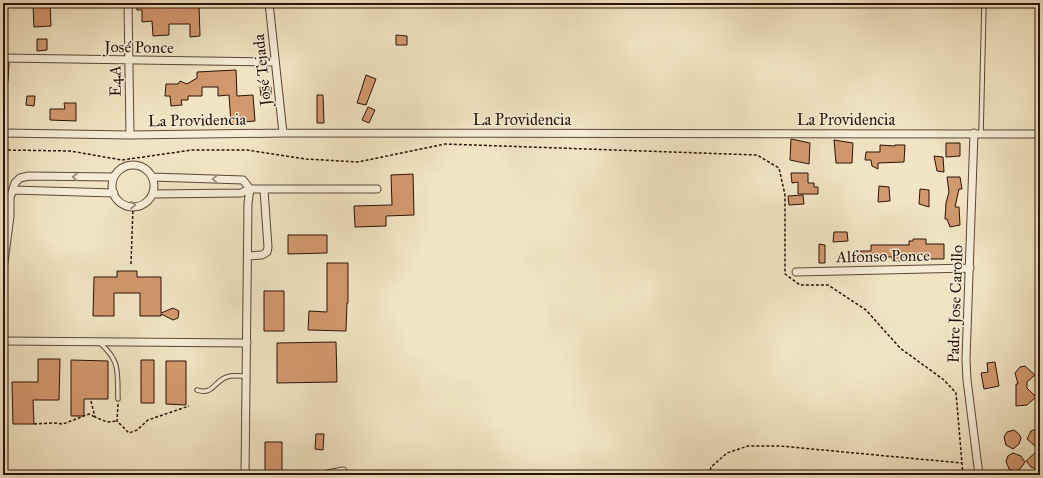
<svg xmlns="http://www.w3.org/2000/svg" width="1043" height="478" font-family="'IM FELL Great Primer',serif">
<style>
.building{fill:#d2986e;stroke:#2a1207}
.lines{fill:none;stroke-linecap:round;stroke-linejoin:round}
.service-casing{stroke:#5c4636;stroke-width:5.5}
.minor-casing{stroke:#5c4636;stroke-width:9}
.path{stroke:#2a1207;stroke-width:1.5;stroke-dasharray:3 2;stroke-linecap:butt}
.service{stroke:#f5edd7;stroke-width:3.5}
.minor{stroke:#f5edd7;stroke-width:7}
.oneway{stroke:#9a8a79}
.labels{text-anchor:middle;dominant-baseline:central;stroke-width:3;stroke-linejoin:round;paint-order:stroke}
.street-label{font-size:16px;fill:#2a1207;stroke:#f5edd7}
</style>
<rect width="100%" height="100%" fill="#f0e4c2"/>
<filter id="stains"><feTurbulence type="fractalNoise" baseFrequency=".005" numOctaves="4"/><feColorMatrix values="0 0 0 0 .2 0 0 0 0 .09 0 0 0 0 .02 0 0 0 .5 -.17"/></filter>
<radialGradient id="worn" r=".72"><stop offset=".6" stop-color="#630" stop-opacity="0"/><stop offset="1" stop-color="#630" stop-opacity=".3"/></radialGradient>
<path class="building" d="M37,3H50L51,26L34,27L33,5H37Z
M137,3H154V6H179V3H186V5H199L200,36L190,37V24H169V35L153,36L152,21L142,22V10H137Z
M396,35L407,36V45H396Z
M37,39H47V50L37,51Z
M3,63H9L8,81H3Z
M236,70L237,96L253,95L255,121L231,123L229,95L218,96V87H202V96H188V100H181L182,105L171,106L170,96H165L166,84H178L180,81L187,84L197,78V72Z
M366,75L376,79L366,105L357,103Z
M260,87H271V95L261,96Z
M317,95H323L324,123H317Z
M27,96H35L34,106L26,105Z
M64,103H76V121L50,120V109H65Z
M368,107L375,110L369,123L362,120Z
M791,139L810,143L809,164L790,160Z
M834,140L853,143L852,163H836Z
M946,143H960V156L946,157Z
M880,145L895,146V145H905L904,162L878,163V169L872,166L871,160H865L866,152H880Z
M934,156L943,157L944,172L937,171Z
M791,173H808V183H814V187H818V194H798V182L792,183Z
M413,174L414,215L386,216V226L355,227L354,206L392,205L391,175Z
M947,177H960L962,189H959L955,207H959L960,225L950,227L947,219H945L946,203L949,192Z
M879,186L889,187L890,201L878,202Z
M920,189L929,190V207L919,204Z
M803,195L804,204L789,205L788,196Z
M834,232H847L848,241L833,242Z
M288,235H327V253L288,254Z
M913,239H926V244H944V259H929V254H907V257H901V261H892V257H880L877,258V260H870L869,257H856L857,251H871V245H909V241H913Z
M819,244L825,245V263H819Z
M327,263H348V303H347L346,331L308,330L309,311L327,312Z
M117,271H137V277H161V313L173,308L179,311L178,318L173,320L161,314V316H140V293H114V316H93L94,277H117Z
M264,291H284V331H264Z
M336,342L337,382L277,383V343Z
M38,359H60L59,400H33L34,424H13L12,382H38Z
M71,360L108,361V399H84V416H71Z
M141,360H154V403H141Z
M166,361H186V405L166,404Z
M995,362L999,386L984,389L981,373L988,372L987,363Z
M1025,366L1035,375L1027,382V388L1036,397L1027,405L1016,406V384H1018L1015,373L1020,367Z
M1036,429L1040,430V445L1036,447L1027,439L1031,431Z
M1014,430L1019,434L1021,438L1019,444L1013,449L1006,445L1004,437L1007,432Z
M316,434H324L323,450L315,449Z
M265,442H282V475H265Z
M1036,452L1040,454V469H1036L1031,467L1026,461Z
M1013,453L1021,456L1025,462L1020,469L1015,471L1009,469L1006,461L1008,456Z"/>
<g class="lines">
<g class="service-casing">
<path id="service" d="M981,133L984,3
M100,343C121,362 117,371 118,399
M197,390C213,396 215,380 227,377C232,375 240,376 246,376"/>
</g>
<g class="minor-casing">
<path id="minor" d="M128,3L130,135
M269,3L283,133
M3,58L275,62
M3,133L130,135L283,133L1040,134
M974,133L966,359L967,380L979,475
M112 186a21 21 0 1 1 42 0a21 21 0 1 1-42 0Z
M152,177L243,180L250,189L248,203L245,475
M13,190L114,193
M153,194L241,193L250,189H377
M248,256L262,255L267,252L268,247L264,190
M3,270L10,216V198L15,183L20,178L29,176L114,177
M796,272L970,268
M3,341L247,343
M322,475L343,471"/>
</g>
<path class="path" d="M3,150L70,151L122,160L192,150H247L306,159L358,162L445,144L757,155L779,168L785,195V274L800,285H828L866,310L900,348L944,380L956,393L963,475
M131,264L133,207
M91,401L95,417L107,422L117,421
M118,404L117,421L129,433L137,430L148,420L189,406
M34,424L54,423L63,424L89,414L95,417
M709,475L711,467L727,453L748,446H780L962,463"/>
<use href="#service" class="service"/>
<use href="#minor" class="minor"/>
</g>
<defs><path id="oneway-chevron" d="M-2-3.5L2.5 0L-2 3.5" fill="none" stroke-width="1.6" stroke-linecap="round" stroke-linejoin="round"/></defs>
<g class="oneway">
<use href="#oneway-chevron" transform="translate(75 177) rotate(-180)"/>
<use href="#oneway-chevron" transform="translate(215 179) rotate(-178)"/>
<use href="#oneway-chevron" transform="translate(133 205)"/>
</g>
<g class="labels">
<g class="street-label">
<text transform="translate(139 47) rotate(1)">José Ponce</text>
<text transform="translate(262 70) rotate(-96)">José Tejada</text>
<text transform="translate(115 81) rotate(-91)">E4A</text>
<text x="522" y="119">La Providencia</text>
<text x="846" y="119">La Providencia</text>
<text transform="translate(197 120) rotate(-1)">La Providencia</text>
<text transform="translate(883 256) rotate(-1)">Alfonso Ponce</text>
<text transform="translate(955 304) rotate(-88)">Padre Jose Carollo</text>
</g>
</g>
<rect width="1043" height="478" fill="none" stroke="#f0e4c2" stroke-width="16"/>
<rect x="4" y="4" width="1035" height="470" fill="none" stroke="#2a1207" stroke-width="2"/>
<rect x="8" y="8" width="1027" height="462" fill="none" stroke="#2a1207"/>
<rect width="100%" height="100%" filter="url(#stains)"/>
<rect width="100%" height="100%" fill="url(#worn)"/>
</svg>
